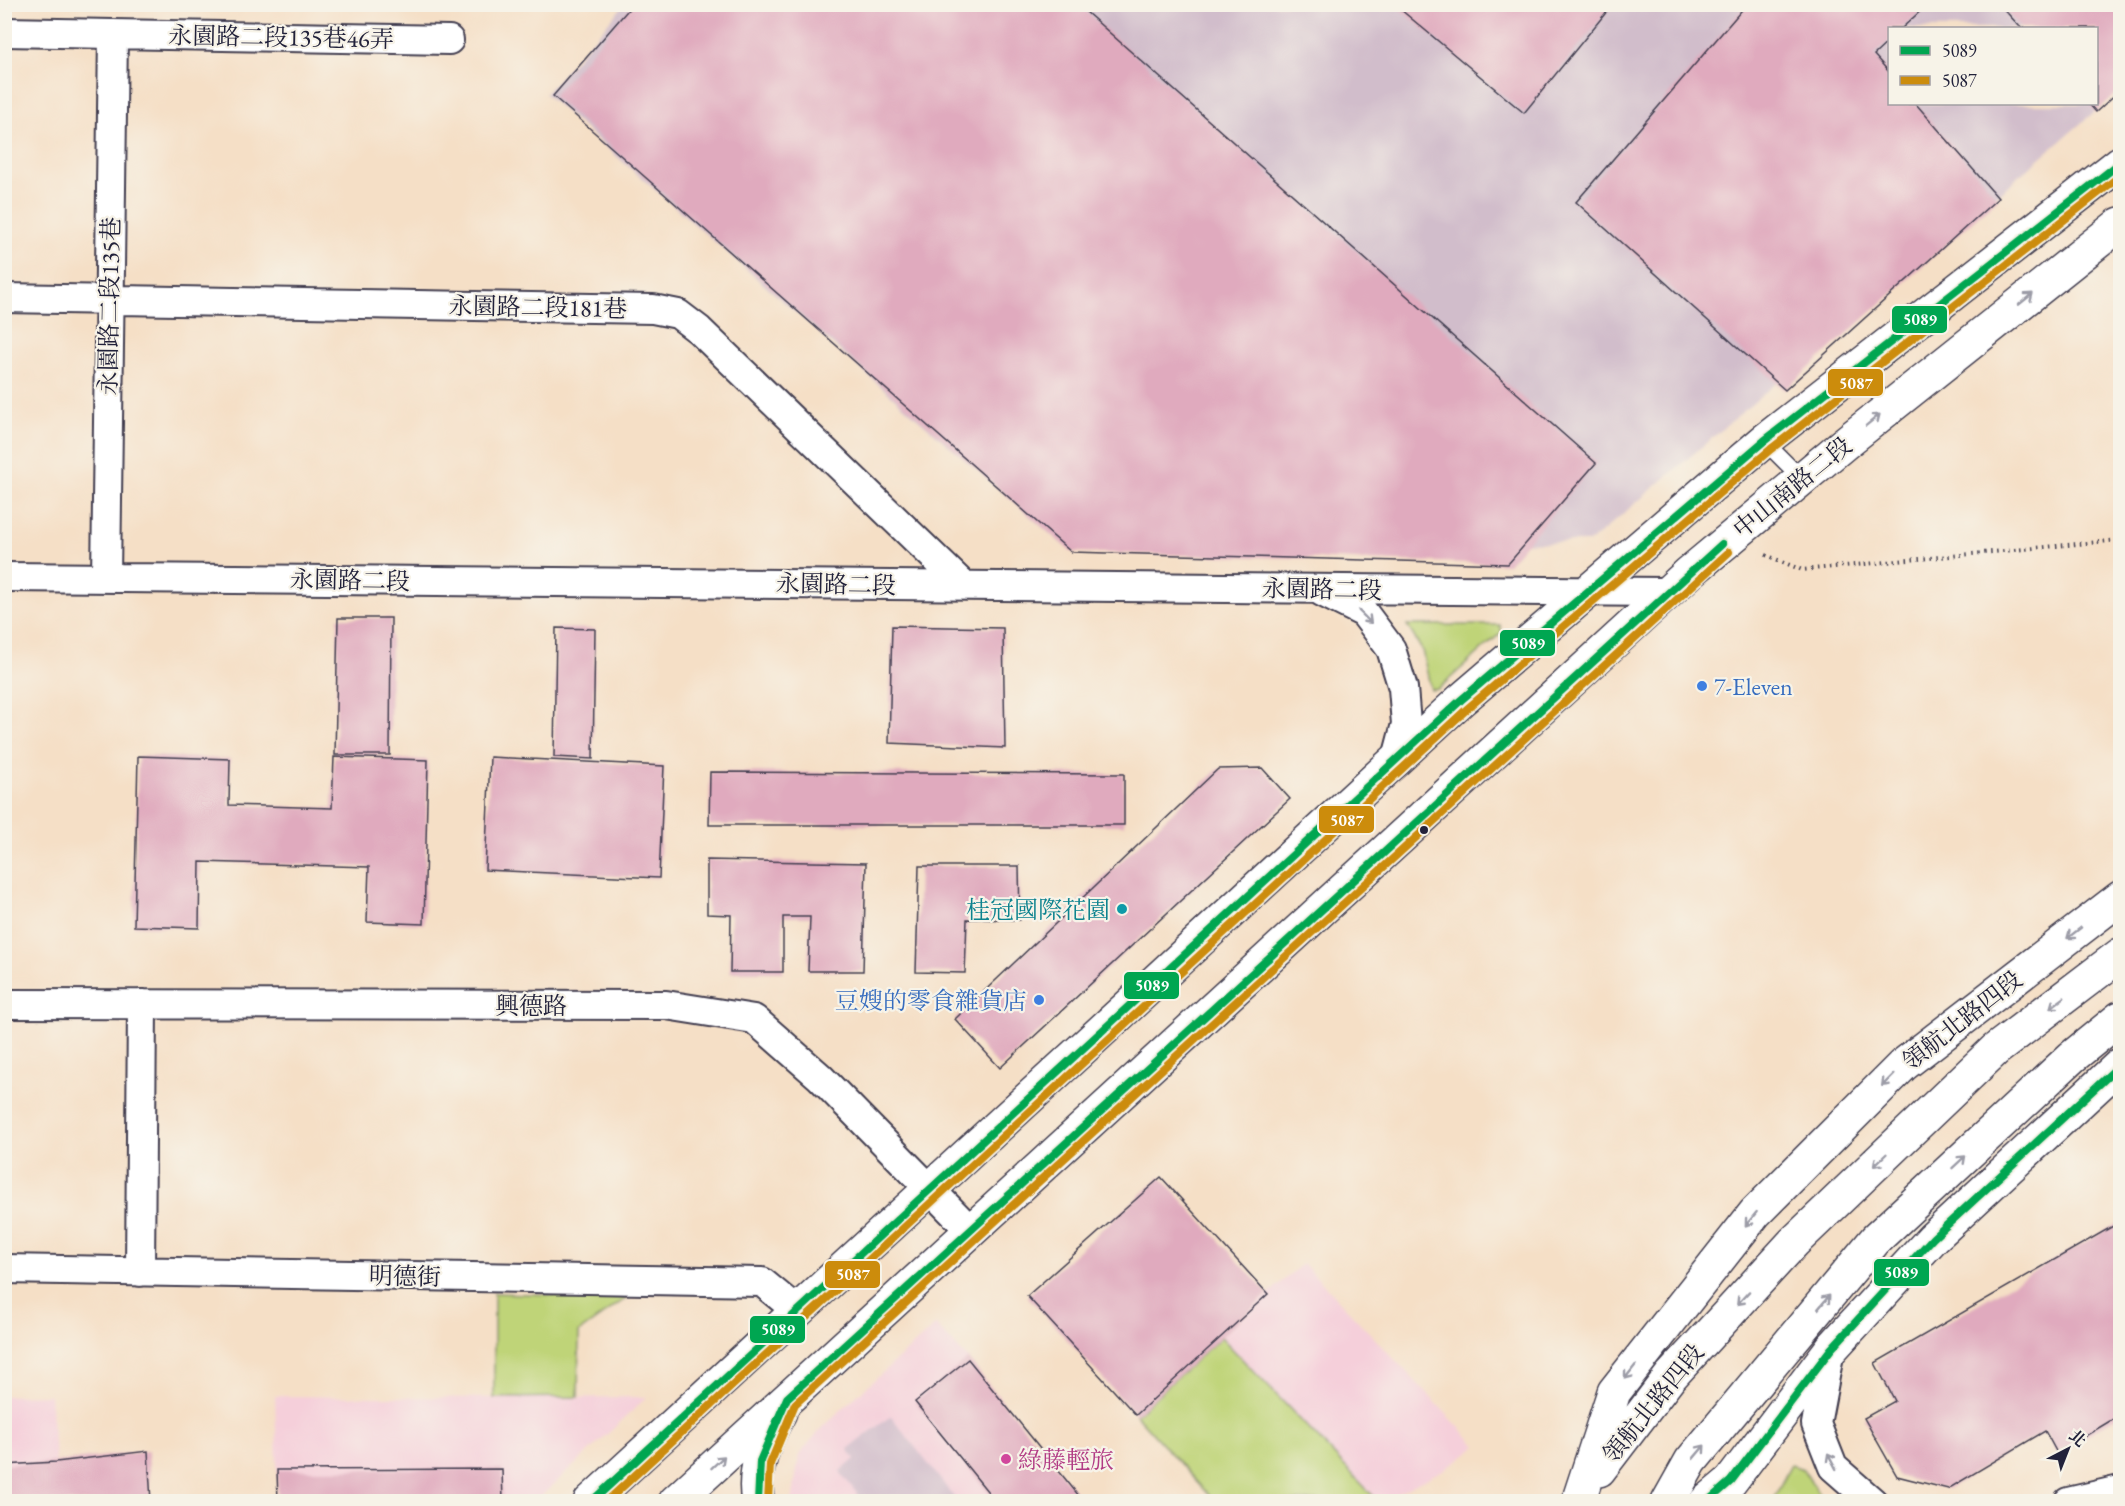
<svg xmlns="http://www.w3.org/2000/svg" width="2125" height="1506" font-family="'EB Garamond','Noto Serif TC',serif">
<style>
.built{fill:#f5cfda}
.industrial{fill:#d1bdcb;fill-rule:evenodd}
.green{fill:#bfd478;stroke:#707b5a;stroke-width:1.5}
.building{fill:#e0aabe}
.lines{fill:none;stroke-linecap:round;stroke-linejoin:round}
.lane-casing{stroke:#423e50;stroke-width:18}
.street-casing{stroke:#423e50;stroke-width:32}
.secondary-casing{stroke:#423e50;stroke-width:36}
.path{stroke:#423e50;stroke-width:4;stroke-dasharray:1.5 4.5;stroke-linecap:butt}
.lane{stroke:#fff;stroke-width:15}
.street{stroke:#fff;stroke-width:28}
.secondary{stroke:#fff;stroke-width:33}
.bus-1-casing{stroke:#f7f3e8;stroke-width:12}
.bus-2-casing{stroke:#f7f3e8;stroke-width:12}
.bus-1{stroke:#00a651;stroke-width:8}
.bus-2{stroke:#cc8c0c;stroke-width:8}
.oneway{stroke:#9c9ca7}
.shop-dot{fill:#3f7fe0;stroke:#f7f3e8;stroke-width:2}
.bus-dot{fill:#22223b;stroke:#f7f3e8;stroke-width:2}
.culture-dot{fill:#0f9aa8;stroke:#f7f3e8;stroke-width:2}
.hotel-dot{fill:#d1479c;stroke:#f7f3e8;stroke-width:2}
.labels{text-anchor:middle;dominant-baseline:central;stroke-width:4.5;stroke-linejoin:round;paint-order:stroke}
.street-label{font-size:24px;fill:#22223b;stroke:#f7f3e8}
.shop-label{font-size:24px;fill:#366cbe;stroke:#f7f3e8;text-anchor:start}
.culture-label{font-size:24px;fill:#0d838f;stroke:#f7f3e8;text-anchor:end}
.hotel-label{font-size:24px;fill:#b23c85;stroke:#f7f3e8;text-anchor:start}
.line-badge{stroke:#f7f3e8;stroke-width:2}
.badge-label{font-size:16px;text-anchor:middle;font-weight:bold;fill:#fff}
</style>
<rect width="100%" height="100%" fill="#f7f3e8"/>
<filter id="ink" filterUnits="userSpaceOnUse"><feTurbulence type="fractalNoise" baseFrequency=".0167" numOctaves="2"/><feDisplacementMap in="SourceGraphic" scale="12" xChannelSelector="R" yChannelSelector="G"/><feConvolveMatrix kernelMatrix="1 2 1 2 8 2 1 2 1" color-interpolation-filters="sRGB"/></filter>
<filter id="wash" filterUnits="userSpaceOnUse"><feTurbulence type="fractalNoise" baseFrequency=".008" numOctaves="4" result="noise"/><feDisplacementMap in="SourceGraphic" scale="24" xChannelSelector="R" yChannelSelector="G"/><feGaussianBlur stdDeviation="1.35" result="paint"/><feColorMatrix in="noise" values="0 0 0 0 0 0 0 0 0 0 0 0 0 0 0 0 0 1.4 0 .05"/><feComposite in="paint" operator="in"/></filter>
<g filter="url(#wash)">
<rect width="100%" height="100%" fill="#f5dfc6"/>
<path class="built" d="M1303,1263L1477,1446L1445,1469L1383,1501H1378L1221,1337Z
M936,1325L968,1359L1084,1501L792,1502L799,1455L824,1425Z
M50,1395L59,1501H5L4,1396Z
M275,1396L494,1398L647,1397L536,1501L278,1502Z"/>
<path class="industrial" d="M624,5H2120V90L1590,542L1064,546L545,94ZM1890,28H2096V104H1890Z
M891,1416L957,1501H863L840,1472L855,1459L848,1449Z"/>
<path class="green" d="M1407,625H1500L1502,632L1438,689L1431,690L1422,650Z
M494,1293L628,1297L579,1332L578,1397L494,1398Z
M1221,1337L1378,1501H1214L1136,1415Z
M1791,1465L1803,1469L1823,1501H1772Z"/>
<g id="blocks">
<path class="building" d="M633,4H1077L1596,463L1508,564L1071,552L553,96Z
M1394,4H1613L1524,113Z
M1747,4H1928L1902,28H1890V40L1874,55L1890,73V104H1916L1998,198L1785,390L1576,202Z
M1999,4H2120V90L2096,112L2089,104H2096V28H2021Z
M338,618H391L390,755H335Z
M892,626L1003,628L1005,748L889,743Z
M556,628L595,629L593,759L554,757Z
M138,756L230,759L229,805L332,808L334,757L428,760L424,924L367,922L369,867L200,862L199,928L134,926Z
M490,757L664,766L659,878L485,870Z
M1262,768L1290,799L1000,1068L955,1019L1218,769Z
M710,772L1124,774V825H709Z
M707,860L866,863L863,971H808L810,917H783V972H730L731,915L707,914Z
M919,866H1019L1020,920L967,919L965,973L916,972Z
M1161,1177L1268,1294L1136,1415L1027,1296Z
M2120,1222V1415L2057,1453L2045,1431L1948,1489L1897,1476L1864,1418L1895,1401L1875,1363Z
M968,1359L1015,1417L1084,1502H996L915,1402Z
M148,1451L151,1502H4V1465L56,1462Z
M502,1469L503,1502H278L277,1470Z"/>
</g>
</g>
<g filter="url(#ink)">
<use href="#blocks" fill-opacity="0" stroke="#423e50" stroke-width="1.5"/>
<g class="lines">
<g class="lane-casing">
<path id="lane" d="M1764,441L1802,479"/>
</g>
<g class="street-casing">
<path id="street" d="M4,32L449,40
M4,298L653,309L678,314L699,330L963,585
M4,577L1667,592
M106,578L113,34
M1322,592L1364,613L1391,649L1403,688L1406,724L1397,758
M4,1004L666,1005L754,1019L820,1077L970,1230
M4,1269L762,1282L796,1310
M140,1272L142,1004
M1830,1350L1816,1424L1833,1467L1873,1502
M2068,1502L2120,1490"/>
</g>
<g class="secondary-casing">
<path id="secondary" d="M1599,1470L1670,1377L1794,1242L1995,1050L2120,955
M1580,1496L1614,1392L1755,1213L1903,1065L2120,898
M590,1502L1461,700L1764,441L2120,163
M675,1502L1689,573L1845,443L2120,224
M758,1502C752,1470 765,1440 780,1412
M1668,1502L1691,1461L1876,1239L2072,1057L2120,1018
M1706,1502L1731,1481L1831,1349L1933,1238L2120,1065"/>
</g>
<path class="path" d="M1766,555L1802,570L2120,540"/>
<use href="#lane" class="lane"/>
<use href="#street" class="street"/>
<use href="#secondary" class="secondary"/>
<g class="bus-1-casing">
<path id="bus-1" d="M591,1502L1461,700L1764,441L2120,163
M758,1502L760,1461L787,1398L1722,544
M1707,1502L1731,1481L1831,1349L1933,1238L2120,1065"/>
</g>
<g class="bus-2-casing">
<path id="bus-2" d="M768,1501L770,1464L795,1404L1729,552
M606,1502L1468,708L1771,449L2120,176"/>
</g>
<use href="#bus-1" class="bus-1"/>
<use href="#bus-2" class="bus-2"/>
</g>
<defs><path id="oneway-shaft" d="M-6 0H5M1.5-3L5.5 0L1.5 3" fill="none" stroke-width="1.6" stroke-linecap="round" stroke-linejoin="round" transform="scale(1.5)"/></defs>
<g class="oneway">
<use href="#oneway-shaft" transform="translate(2026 299) rotate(-39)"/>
<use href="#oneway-shaft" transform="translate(1873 420) rotate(-39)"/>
<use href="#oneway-shaft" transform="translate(1365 617) rotate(45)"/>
<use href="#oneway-shaft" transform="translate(2074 933) rotate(142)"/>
<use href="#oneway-shaft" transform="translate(2057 1003) rotate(143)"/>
<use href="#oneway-shaft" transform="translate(1888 1080) rotate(135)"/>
<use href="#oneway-shaft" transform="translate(1880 1160) rotate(136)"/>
<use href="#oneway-shaft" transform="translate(1959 1162) rotate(-43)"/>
<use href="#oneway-shaft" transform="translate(1751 1219) rotate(129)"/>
<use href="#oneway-shaft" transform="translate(1743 1298) rotate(133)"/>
<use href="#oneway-shaft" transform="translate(1824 1302) rotate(-50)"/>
<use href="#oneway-shaft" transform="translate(1630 1372) rotate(128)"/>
<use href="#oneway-shaft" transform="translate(1699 1452) rotate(-50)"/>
<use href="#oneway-shaft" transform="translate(1832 1461) rotate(-118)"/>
<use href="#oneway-shaft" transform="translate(718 1462) rotate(-43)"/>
</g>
</g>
<g class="shop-dot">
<circle cx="1702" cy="686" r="6"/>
<circle cx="1039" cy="1000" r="6"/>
</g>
<circle class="bus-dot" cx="1424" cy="830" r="5"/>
<circle class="culture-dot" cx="1122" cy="909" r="6"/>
<circle class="hotel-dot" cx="1006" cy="1459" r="6"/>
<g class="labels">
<g class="street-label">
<text transform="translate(281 37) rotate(1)">永園路二段135巷46弄</text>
<text transform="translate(109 306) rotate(-89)">永園路二段135巷</text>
<text transform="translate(538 307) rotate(1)">永園路二段181巷</text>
<text transform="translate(1792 487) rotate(-39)">中山南路二段</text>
<text transform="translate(350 580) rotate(1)">永園路二段</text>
<text transform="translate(836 584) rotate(1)">永園路二段</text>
<text transform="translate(1322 589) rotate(1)">永園路二段</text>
<text x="531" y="1005">興德路</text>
<text transform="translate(1962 1020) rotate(-38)">領航北路四段</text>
<text transform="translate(405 1276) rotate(1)">明德街</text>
<text transform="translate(1653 1403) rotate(-51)">領航北路四段</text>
</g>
<g class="shop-label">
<text x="1714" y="686">7-Eleven</text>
<text x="1027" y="1000" text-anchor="end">豆嫂的零食雜貨店</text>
</g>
<g class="culture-label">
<text x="1110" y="909">桂冠國際花園</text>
</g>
<g class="hotel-label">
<text x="1018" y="1459">綠藤輕旅</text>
</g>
</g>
<g class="line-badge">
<rect x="1891" y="305" width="57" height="29" rx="6" fill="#00a651"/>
<rect x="1827" y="368" width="57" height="29" rx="6" fill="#cc8c0c"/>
<rect x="1499" y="629" width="57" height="28" rx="6" fill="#00a651"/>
<rect x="1318" y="805" width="57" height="29" rx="6" fill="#cc8c0c"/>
<rect x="1123" y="971" width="57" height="29" rx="6" fill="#00a651"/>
<rect x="1873" y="1258" width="57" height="29" rx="6" fill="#00a651"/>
<rect x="824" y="1260" width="57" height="29" rx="6" fill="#cc8c0c"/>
<rect x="749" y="1315" width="57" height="29" rx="6" fill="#00a651"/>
</g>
<g class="badge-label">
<text x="1920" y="325">5089</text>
<text x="1856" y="389">5087</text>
<text x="1528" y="649">5089</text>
<text x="1347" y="826">5087</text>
<text x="1152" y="991">5089</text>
<text x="1901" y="1278">5089</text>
<text x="853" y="1280">5087</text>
<text x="778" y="1335">5089</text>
</g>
<rect width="2125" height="1506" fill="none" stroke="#f7f3e8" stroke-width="24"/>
<rect x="1888" y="27" width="210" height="78" fill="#f7f3e8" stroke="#a29fa3" stroke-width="1.5"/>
<rect x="1900" y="46" width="30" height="9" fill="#00a651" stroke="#a29fa3" stroke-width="1.5"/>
<text x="1942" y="57" font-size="18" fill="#22223b">5089</text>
<rect x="1900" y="76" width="30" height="9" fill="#cc8c0c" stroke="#a29fa3" stroke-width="1.5"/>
<text x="1942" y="87" font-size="18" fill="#22223b">5087</text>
<g transform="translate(2068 1449) rotate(42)" stroke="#f7f3e8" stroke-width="4.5" paint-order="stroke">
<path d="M0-4.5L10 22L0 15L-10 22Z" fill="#22223b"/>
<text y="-9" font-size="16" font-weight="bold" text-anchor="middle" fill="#22223b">北</text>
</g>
</svg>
